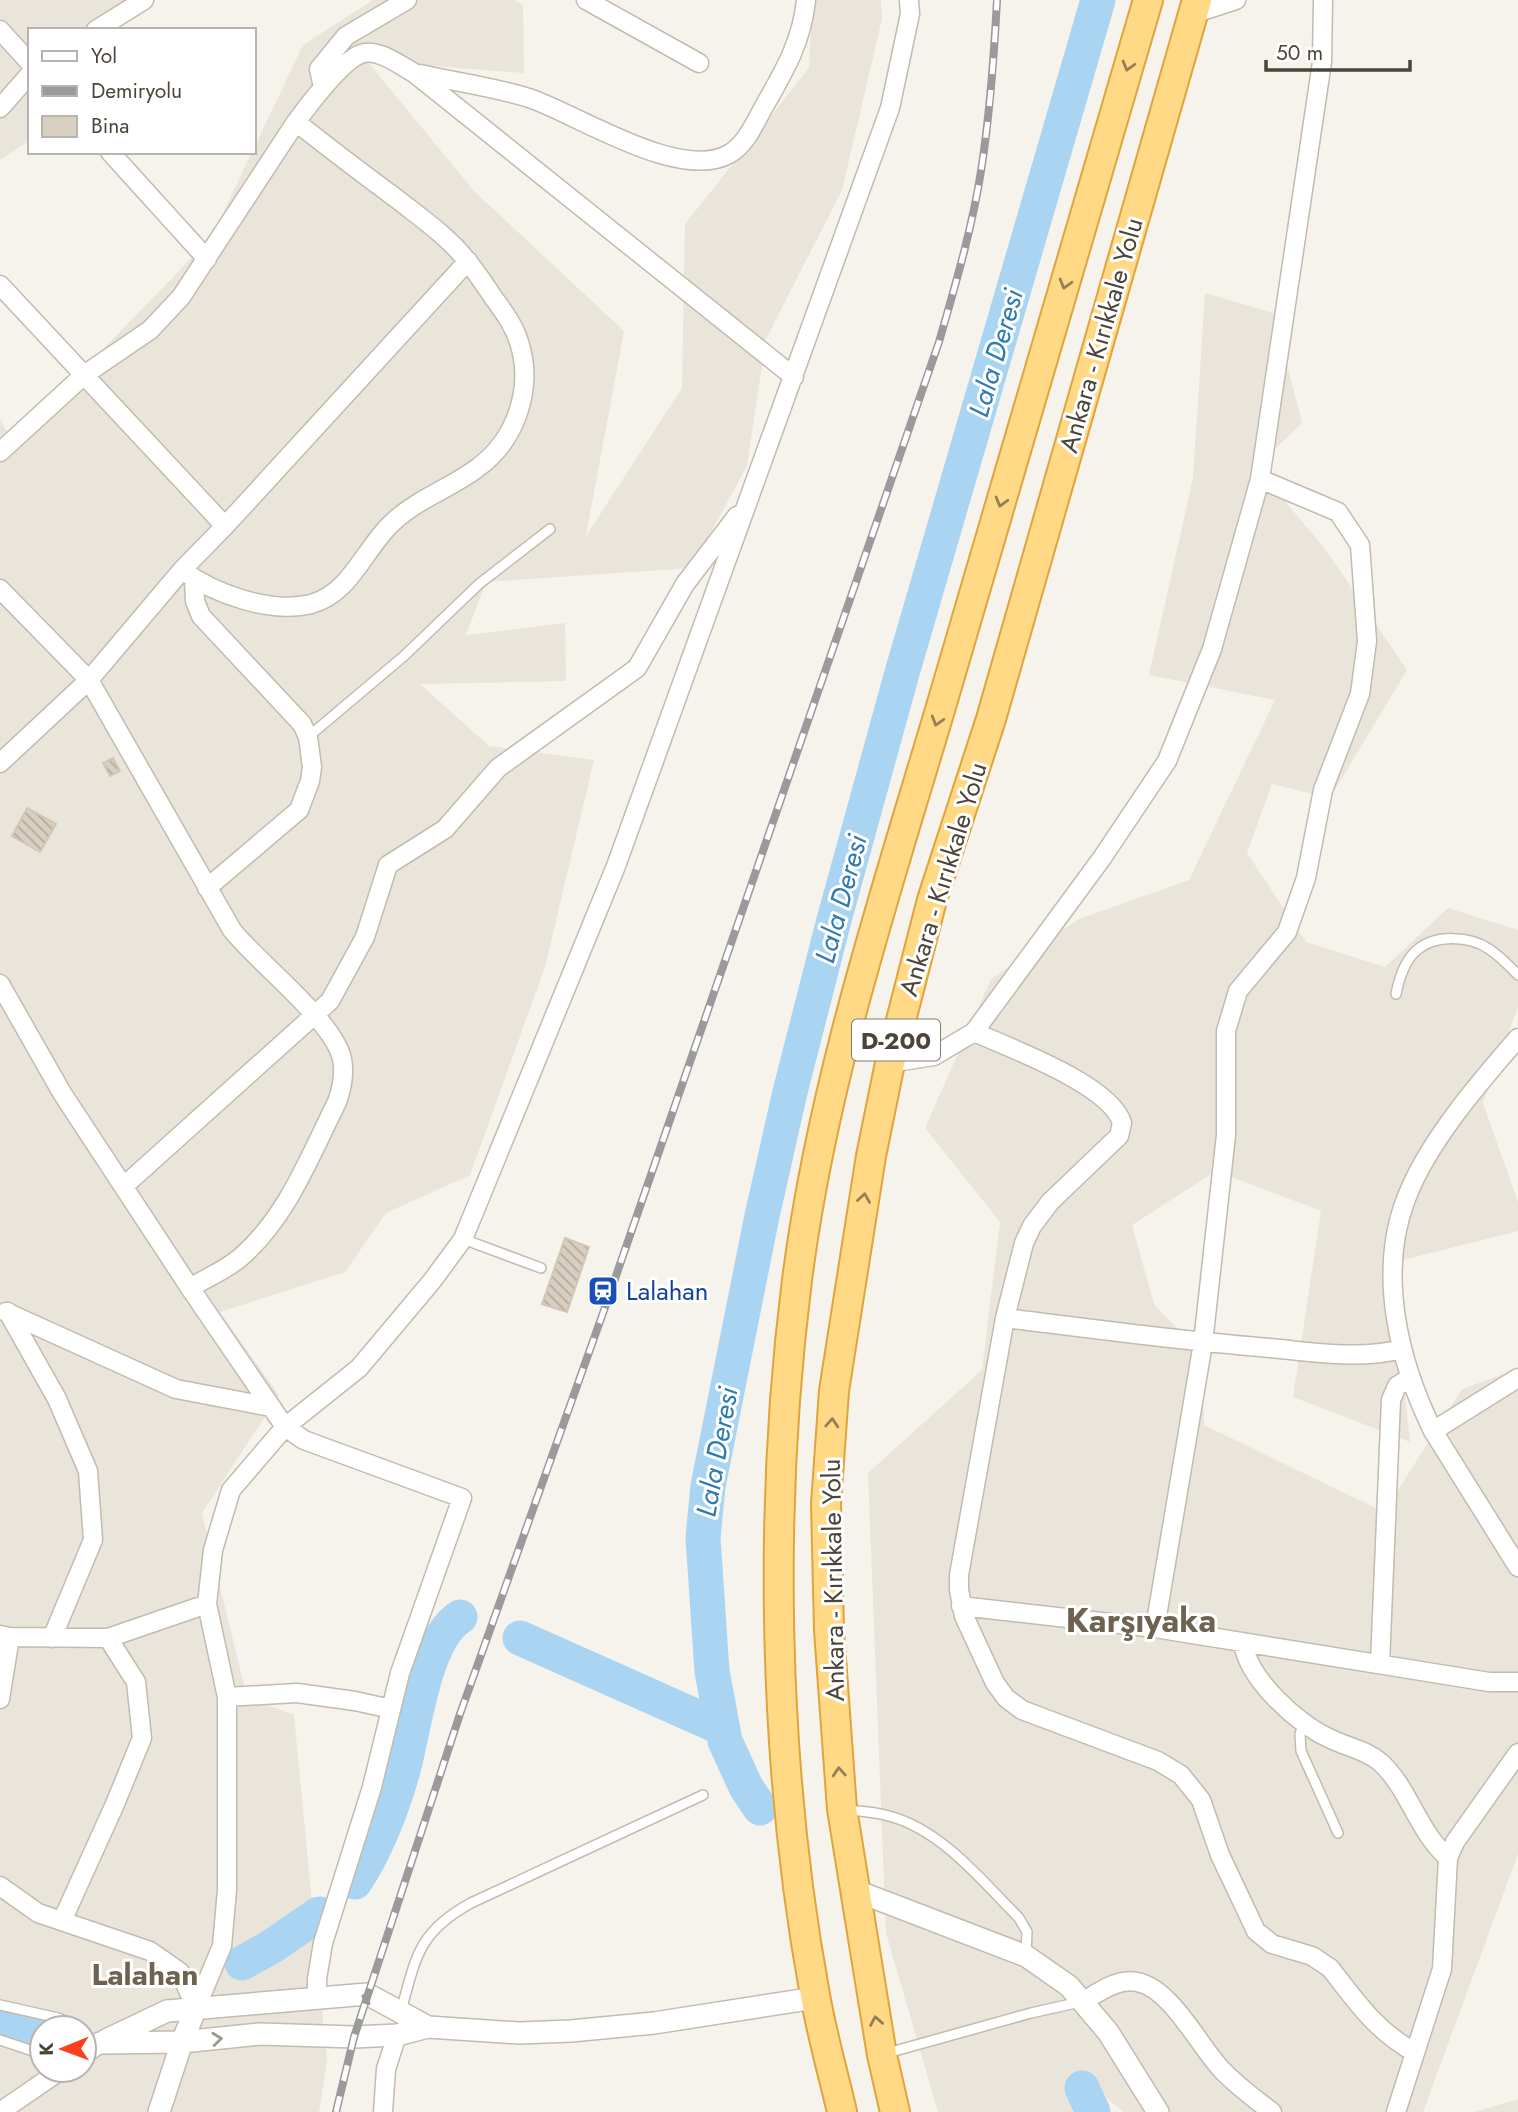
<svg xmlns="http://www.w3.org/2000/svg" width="1518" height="2112" font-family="Jost,sans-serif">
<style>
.residential{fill:#eae5da;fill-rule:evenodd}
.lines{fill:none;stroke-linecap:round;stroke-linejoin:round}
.river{stroke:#a9d4f2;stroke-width:35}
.building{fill:url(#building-back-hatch);stroke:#d3c7b4;stroke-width:2}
.service-casing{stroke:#c2bbae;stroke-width:12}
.minor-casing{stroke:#c2bbae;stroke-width:21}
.tertiary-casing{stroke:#c2bbae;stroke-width:24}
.trunk-casing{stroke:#e0a43c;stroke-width:32}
.service{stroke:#fff;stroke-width:9}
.minor{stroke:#fff;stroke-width:18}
.tertiary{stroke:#fff;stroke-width:21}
.trunk{stroke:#ffd985;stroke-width:28}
.rail-casing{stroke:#9a9a9a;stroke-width:8}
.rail{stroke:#fff;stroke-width:5;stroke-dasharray:16;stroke-linecap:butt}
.oneway{stroke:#938057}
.oneway2{stroke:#9c9892}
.labels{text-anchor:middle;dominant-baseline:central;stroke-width:6;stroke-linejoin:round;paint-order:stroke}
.shield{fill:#fff;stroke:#817c74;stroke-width:2}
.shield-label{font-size:24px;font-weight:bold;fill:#4b4439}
.street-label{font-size:26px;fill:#4b4439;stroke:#fff}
.transit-label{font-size:26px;fill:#164399;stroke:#fff;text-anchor:start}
.water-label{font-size:28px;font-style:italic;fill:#2e7ab2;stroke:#fff}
.quarter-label{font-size:30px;font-weight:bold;fill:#6e6250;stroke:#fff}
.district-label{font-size:33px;font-weight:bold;fill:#6e6250;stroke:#fff}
</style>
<defs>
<pattern id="building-back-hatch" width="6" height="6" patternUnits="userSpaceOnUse" patternTransform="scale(1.75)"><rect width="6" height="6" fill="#d8cfc1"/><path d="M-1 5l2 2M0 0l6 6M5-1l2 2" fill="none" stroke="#b1aa9e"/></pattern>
</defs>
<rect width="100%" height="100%" fill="#f6f3ec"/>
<path class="residential" d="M0,0H135L100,30H30V140L0,160Z
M373,0H515L523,5L524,73L367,61L474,191L624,331L586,536L682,388L685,224L809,68L812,0H881L882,19L842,190L766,339L747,466L691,568L486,582L466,635L565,623L566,681L420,684L489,746L594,760L545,967L470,1175L386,1213L345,1272L220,1312L279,1395L202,1513L247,1697L294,1715L327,2061L319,2112H0V418L14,447L76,377L211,238L252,152H254V148L303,45ZM42,2028H84V2070H42Z
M1205,293L1274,313L1302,423L1256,467L1326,550L1407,670L1330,798L1272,784L1247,853L1306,942L1385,967L1448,908L1518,930V1007L1483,1103L1518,1202V1231L1391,1263L1410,1442L1293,1397L1321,1211L1216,1171L1132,1225L1154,1304L1203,1356L1204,1425L1384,1512L1462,1389L1518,1369V1854L1423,2112H1124L1095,2089L1100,2112H938L886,1933L868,1473L982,1370L1000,1222L925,1128L991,979L1079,919L1189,880L1275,700L1149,675L1193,478Z
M1518,2099V2112H1475Z"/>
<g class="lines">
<path class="river" d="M520,1638L722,1728
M760,1808L746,1787L725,1741L712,1671L703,1538L708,1486L762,1216L790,1092L834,920L902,673L1098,0
M355,1882C376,1850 391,1812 402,1774C414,1733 423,1640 460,1617
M242,1963L271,1947L319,1914
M0,2025L40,2033
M1082,2088L1093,2112"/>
</g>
<path class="building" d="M113,758L120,771L110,776L103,763Z
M27,808L56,824L40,852L12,836Z
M565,1238L589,1247L567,1312L542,1304Z"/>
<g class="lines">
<g class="service-casing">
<path id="service" d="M308,737L404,656L479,584L550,529
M1396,994C1399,979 1405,960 1417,950C1436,934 1470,936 1489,949C1500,956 1509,966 1518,975
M463,1239L541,1268
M1304,1724L1300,1734L1301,1751L1338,1833
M846,1810C860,1811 875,1812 889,1816C942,1830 982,1881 1019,1918L1027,1932L1026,1956
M0,2005L58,2018L81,2028
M401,2011C416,1957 418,1932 471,1903L703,1795
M0,2040L42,2054
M884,2054L1031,2013L1080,2002"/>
</g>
<g class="minor-casing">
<path id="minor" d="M586,0L699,63
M1193,14L1236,0
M0,30L30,63
M96,30L144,0
M420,74C456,82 494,87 529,98C577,114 679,182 729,154C747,144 756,120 766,103C786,68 802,40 806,0
M323,87L319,69L346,36L407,0
M0,108L30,74
M110,152L207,259
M0,285L225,526
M0,452L84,375L150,330L181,297L296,122C308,106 344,57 364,53C380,50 400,65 414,73L794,377
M182,570C214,594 271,614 311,604C351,593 364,549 392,523C417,499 449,489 476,469C516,441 534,388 519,342C514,325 503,311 493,297C485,285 477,273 468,262C449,237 421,218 397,199C363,174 329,148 296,122
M194,579L195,601L201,616L302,724L308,737L312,767L310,781L299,810L207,888
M0,589L89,680L232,930C259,964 334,1021 342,1059C345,1074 342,1088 337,1102C310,1156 287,1217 241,1257C226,1270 206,1278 190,1288
M0,763L89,680L182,570L225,526L468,261
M0,984L62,1093L190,1288L285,1427L304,1440L462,1498L400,1673L372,1787L323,1943L317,1979V1997
M974,1032C1010,1048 1111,1085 1122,1123L1119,1136L1050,1202L1032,1226L1024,1243L1005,1318L959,1575V1590L964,1616L995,1683L1006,1698L1022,1710L1158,1761L1181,1775L1201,1800L1220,1855L1256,1931L1272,1944L1312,1956L1330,1968C1357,2002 1375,2030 1414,2052
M1518,1038C1478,1084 1427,1143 1406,1199C1377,1274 1399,1362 1433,1431L1518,1567
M890,1063L934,1056L974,1032L1102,858L1167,761L1212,649L1260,479L1322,62L1323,0
M124,1186L330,1001L365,937L388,865L445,829L498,768L637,668L685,584L737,516
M6,1312L176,1389L271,1407
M8,1312L57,1399L88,1471L93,1540L52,1638
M1005,1318C1093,1329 1181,1341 1270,1348C1314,1352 1358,1360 1402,1349
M1433,1431L1518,1378
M961,1606L1155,1628L1489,1682H1518
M1155,1628L1203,1343L1226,1135V1031L1238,991L1287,932L1306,878L1323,790L1360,694L1367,641L1360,545L1338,512L1260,479
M0,1635L10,1637L108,1638L207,1604
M1243,1642C1247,1678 1298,1725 1331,1739C1347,1747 1366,1750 1380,1762C1409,1788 1417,1830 1448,1858
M1380,1664L1391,1400L1397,1386L1410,1378
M227,1697L297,1693L355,1701L391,1709
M0,1699L10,1637
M0,1886L38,1913L150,1951L180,1972L196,2008
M62,1921L115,1804L142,1738L136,1682L108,1638
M1082,2002C1098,1993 1117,1978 1137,1982C1171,1988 1199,2046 1222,2070C1237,2086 1255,2099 1272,2112
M196,2008L222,1946L227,1890V1697L207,1604L213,1550L231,1490L285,1427L359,1368L432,1281L463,1239L616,866L890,108L910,14L909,0
M84,2055L100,2043
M0,2112L61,2070
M383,2112L386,2069L397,2035
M1396,2112L1442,1969L1448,1858L1455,1842L1518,1753"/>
</g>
<g class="tertiary-casing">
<path id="tertiary" d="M854,1890L1026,1956L1069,1986L1108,2032L1158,2112
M106,2040L167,2011L367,1994L428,2027
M100,2043L182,2042L260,2034L354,2037L397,2035L428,2027L519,2033L571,2031L654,2023L815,1998
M159,2112L182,2042L196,2008"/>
</g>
<g class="trunk-casing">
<path id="trunk" d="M842,2112C833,2073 822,2035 815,1995C773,1767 768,1509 797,1280C822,1085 884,898 940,710C1010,474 1078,237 1148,0
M895,2112L882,2055L842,1809L829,1630L826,1504L834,1391L871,1156L890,1063L932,900L991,719L1197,0"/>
</g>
<use href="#service" class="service"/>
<use href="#minor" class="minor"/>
<use href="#tertiary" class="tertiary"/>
<use href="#trunk" class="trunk"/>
<g class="rail-casing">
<path id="rail" d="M336,2112L354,2037L460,1714L608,1299L939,342C955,286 972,229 981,171C990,114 994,57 997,0"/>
</g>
<use href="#rail" class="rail"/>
</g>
<defs><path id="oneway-chevron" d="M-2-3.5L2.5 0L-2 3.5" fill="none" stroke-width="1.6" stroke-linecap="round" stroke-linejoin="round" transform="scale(1.75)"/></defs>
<g class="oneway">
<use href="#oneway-chevron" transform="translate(1128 66) rotate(106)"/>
<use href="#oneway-chevron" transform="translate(1065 284) rotate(106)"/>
<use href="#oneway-chevron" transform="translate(1001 502) rotate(106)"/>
<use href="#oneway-chevron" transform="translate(937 721) rotate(107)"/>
<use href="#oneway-chevron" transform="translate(864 1198) rotate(-81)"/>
<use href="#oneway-chevron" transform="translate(832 1423) rotate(-86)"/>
<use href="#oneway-chevron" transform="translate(839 1772) rotate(-94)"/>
<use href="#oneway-chevron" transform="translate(876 2021) rotate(-100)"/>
</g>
<g class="oneway2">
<use href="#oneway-chevron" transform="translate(367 1997) rotate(-168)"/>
<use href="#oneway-chevron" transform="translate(217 2039) rotate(-6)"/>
</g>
<defs>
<g id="station-square" transform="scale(1.575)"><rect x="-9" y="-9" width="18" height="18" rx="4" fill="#1a4fb4" stroke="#fff"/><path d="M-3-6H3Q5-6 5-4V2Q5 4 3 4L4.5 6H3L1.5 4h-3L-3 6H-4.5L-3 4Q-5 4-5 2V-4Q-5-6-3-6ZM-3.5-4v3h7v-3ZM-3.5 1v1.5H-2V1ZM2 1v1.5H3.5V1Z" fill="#fff"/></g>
</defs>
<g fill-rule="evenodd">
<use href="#station-square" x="603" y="1291"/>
</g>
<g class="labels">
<rect class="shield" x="852" y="1019.5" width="88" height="41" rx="5"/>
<g class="shield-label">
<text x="896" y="1040">D-200</text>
</g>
<g class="street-label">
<text transform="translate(1101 335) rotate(-74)">Ankara - Kırıkkale Yolu</text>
<text transform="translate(943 879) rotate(-73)">Ankara - Kırıkkale Yolu</text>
<text transform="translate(833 1580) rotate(-91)">Ankara - Kırıkkale Yolu</text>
</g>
<g class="transit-label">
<text x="626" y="1291">Lalahan</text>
</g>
<g class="water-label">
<text transform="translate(996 353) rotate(-74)">Lala Deresi</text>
<text transform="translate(841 899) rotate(-75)">Lala Deresi</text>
<text transform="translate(717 1452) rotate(-80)">Lala Deresi</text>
</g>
<g class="quarter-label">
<text x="145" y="1974">Lalahan</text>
</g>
<g class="district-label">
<text x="1141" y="1620">Karşıyaka</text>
</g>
</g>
<rect x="28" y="28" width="228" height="126" fill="#ffffff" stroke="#b7b4b0" stroke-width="2"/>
<rect x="42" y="51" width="35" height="10" fill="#ffffff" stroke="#b7b4b0" stroke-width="2"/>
<text x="91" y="63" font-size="21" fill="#4b4439">Yol</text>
<rect x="42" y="86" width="35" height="10" fill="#9a9a9a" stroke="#b7b4b0" stroke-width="2"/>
<text x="91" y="98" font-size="21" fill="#4b4439">Demiryolu</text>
<rect x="42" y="116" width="35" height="21" fill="#d8cfc1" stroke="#b7b4b0" stroke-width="2"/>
<text x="91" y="133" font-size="21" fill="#4b4439">Bina</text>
<g transform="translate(63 2049) rotate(269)"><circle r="33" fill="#ffffff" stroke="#b7b4b0" stroke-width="2"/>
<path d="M0-5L12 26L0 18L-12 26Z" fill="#fc3f1d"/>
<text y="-10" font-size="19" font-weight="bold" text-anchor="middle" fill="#4b4439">K</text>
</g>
<path d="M1266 60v10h144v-10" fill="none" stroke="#4b4439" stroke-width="3.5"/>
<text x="1276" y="60" font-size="21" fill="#4b4439" stroke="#ffffff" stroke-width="5" paint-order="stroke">50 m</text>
</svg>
